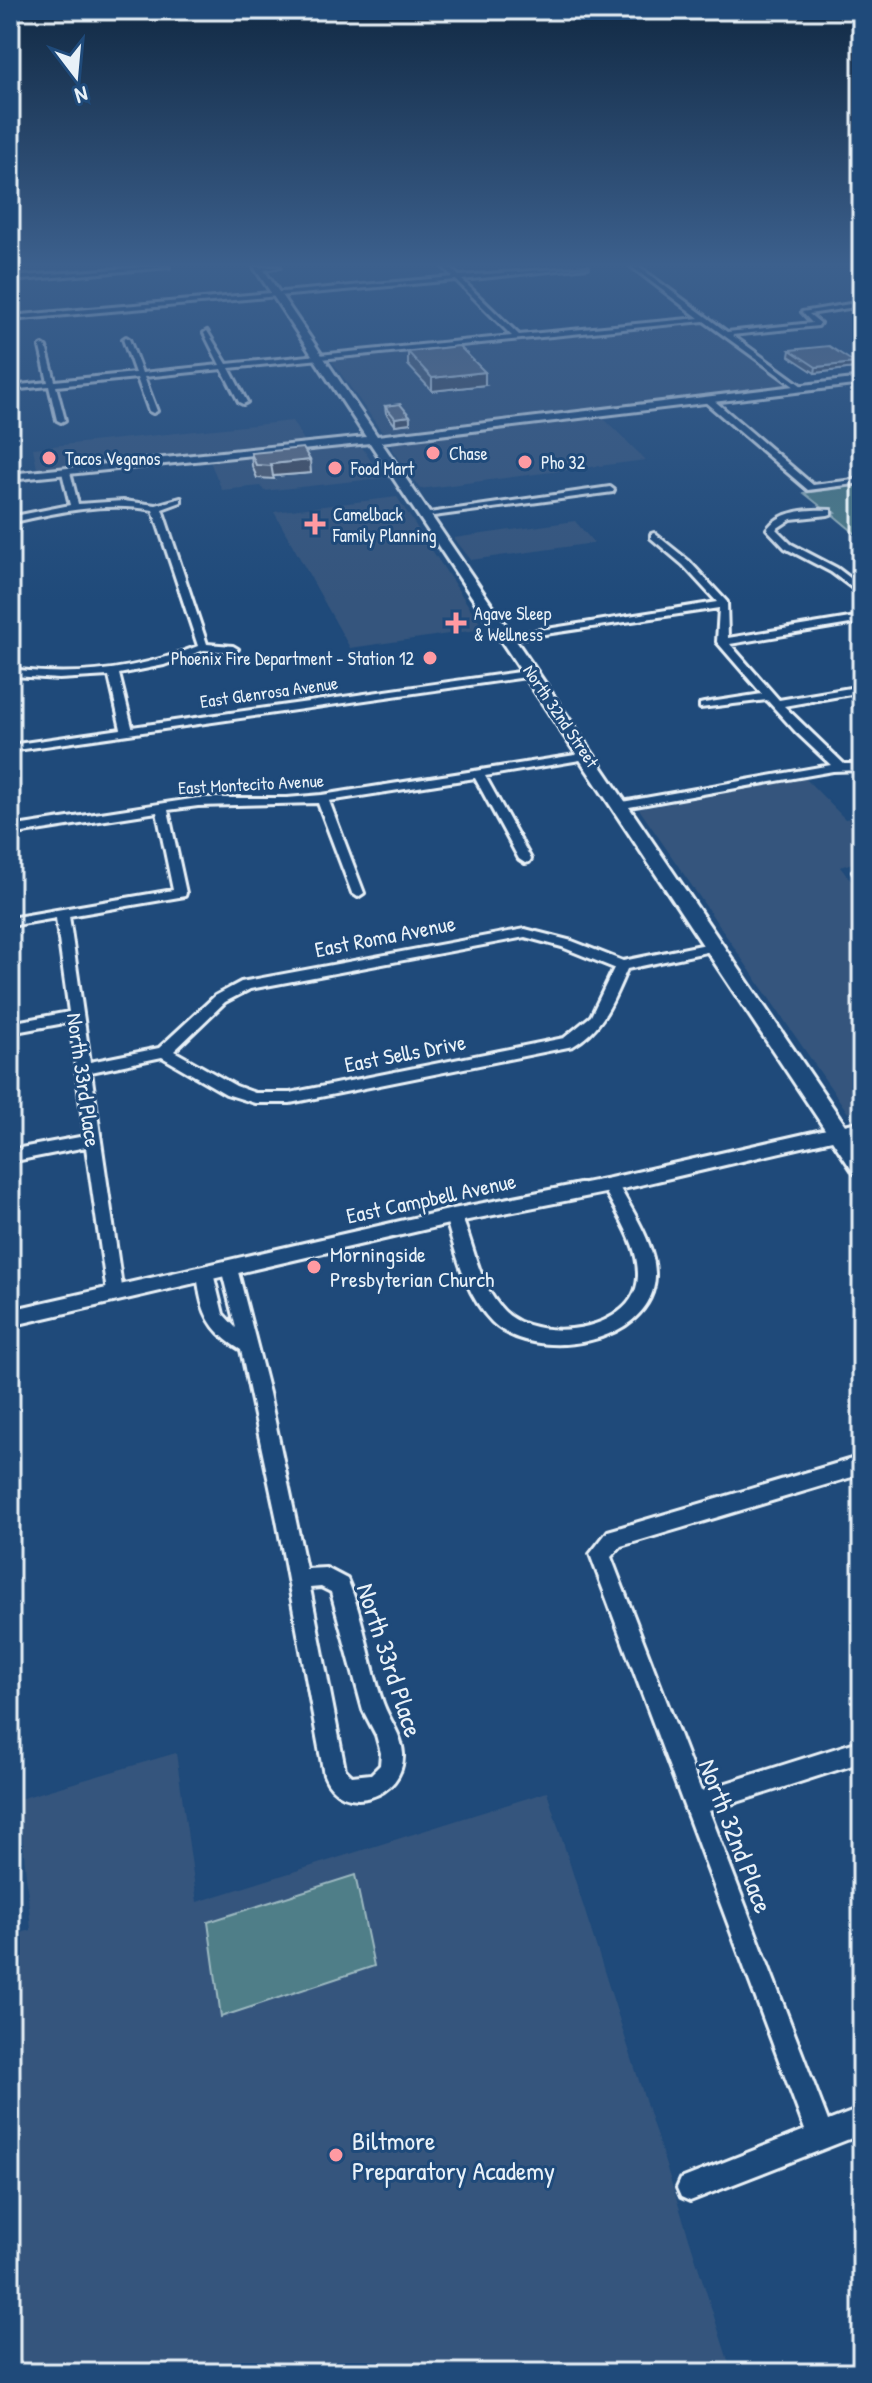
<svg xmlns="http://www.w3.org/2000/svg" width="872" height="2383" font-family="'Patrick Hand',sans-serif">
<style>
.built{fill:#34557d}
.green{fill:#4f7e88;stroke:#9cb8c0;stroke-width:2}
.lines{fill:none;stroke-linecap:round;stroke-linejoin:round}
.minor-casing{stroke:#e8f1f8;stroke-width:6}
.tertiary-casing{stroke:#e8f1f8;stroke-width:6}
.secondary-casing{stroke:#e8f1f8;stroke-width:6}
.minor{fill:#1f4a7a;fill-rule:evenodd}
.tertiary{fill:#1f4a7a;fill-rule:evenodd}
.secondary{fill:#1f4a7a;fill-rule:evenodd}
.wall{fill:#576072;stroke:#e8f1f8;stroke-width:2}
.shaded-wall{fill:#474e5d;stroke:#e8f1f8;stroke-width:2}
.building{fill:#657085;stroke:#e8f1f8;stroke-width:2}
.poi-dot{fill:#ff9aa2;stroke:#1f4a7a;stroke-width:3}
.labels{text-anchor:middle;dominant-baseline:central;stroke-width:6;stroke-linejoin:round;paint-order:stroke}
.far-poi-label{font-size:18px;fill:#e8f1f8;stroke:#1f4a7a;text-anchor:start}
.far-street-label{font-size:18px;fill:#e8f1f8;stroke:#1f4a7a}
.street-label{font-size:22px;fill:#e8f1f8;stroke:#1f4a7a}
.poi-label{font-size:22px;fill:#e8f1f8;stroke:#1f4a7a;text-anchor:start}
.near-street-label{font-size:26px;fill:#e8f1f8;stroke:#1f4a7a}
.near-poi-label{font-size:26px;fill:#e8f1f8;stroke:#1f4a7a;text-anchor:start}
</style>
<rect width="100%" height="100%" fill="#1f4a7a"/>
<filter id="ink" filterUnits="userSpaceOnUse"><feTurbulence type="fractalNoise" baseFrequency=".0125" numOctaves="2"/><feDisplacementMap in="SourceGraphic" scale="16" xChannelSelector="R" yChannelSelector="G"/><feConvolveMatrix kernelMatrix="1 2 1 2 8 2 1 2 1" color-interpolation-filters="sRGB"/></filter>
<g filter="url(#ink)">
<path class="built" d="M704,321L789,385L382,432L331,360Z
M601,416L646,460L420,489L391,447L393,441Z
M292,421L310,450L362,447L382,478L264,491L261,486L222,490L206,452L37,469L33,448Z
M397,497L484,629L350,648L274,512Z
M575,521L594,543L471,560L454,538Z
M805,778L845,819L858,817L862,822V860L840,867L862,895V1109L848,1113L639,809Z
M176,1753L197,1902L547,1792L732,2373H10V1936L31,1930L19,1799Z"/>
<path class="green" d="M862,485V539L832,514L836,513L830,508L824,509L804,493Z
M355,1875L374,1966L221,2017L208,1922Z"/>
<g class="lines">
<g class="minor-casing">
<path id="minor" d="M144,267H169L10,281V277Z
M262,267H280L259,271L256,269Z
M443,267H449L459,276L588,267L462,280L519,335L699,318L632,267H639L727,332L812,323L802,312L862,302V306L809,314L820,323L818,326L732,335L802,386L799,390L704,321L229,368L247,402L243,404L239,402L222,369L144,377L157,411L153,413L149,411L137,378L56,386L65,420L61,422L57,420L49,386L10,390V386L48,382L40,347L43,345L46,347L55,381L135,373L123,339L126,337L129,339L142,373L220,365L204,333L207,331L227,364L512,336L456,280L10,320V316L453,277Z
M704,397H710L813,485L862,479V483L808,490L704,401Z
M66,470L70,472L78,504L123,501L156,505L181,498V502L162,509L207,644L233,646L238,649L233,652L204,650L164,665L119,674L132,727L533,670L538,673L533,676L10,751V745L121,729L109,676L59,679L14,676L10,675V654L15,657L19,670C79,677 141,669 198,646L153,510C106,501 57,512 10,523V517L70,505L62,472Z
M610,487L614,490L613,492L426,517L422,514Z
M831,510V514L828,515L791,519L776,529L791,544L837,568L862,587V595L831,572L785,548L767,529C781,510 809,509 831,510Z
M654,533L689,561L727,602L728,638L862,616V622L730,644L779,700L862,686V692L784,706L844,764H862V770L833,771L618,809V803L622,802L831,765L796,732L767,700L700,708V704L704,703L762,694L717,642L719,608L505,640V636L509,635L717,602L683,565L651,538V534Z
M588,753L594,756L592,758L485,776L531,859L529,862L525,863L519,859L475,778L329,801L364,893L358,897L352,893L318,803L198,806L168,810L186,893L185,896L69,916L90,1062L159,1048L215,996L241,982L525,929L572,941L623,961L716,942L723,946L716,950L627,969C613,1000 604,1028 573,1046L290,1103H255L226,1094L162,1057L91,1072L123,1294L120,1299L114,1301L108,1299L86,1147L10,1162V1150L85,1136L70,1022L10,1033V1023L69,1012L56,918L10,926V918L173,890L157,812L10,835V827L198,798H287L322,795ZM525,937L562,947L614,968L591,1016L564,1038L290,1093H255L236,1086L174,1051L225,1002L250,989Z
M862,865V883L858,882L853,871Z
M610,1179L616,1181C630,1208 656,1244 655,1276C653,1345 534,1364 492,1322C465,1294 456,1252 445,1216L447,1211H459C475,1245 477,1284 504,1311C538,1345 637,1332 638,1276C639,1244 616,1212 602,1185L604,1181Z
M229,1261L235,1263L237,1268L269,1393L306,1569L326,1568L347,1579C364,1618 369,1663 383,1703C389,1720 402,1735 403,1754C405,1798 341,1818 324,1775L277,1520L241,1350C218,1336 205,1321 200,1294C199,1285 196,1277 199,1268L205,1266L211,1268L213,1273L223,1314L236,1328L221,1268L223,1263ZM321,1587L331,1592L363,1710L376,1735L381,1753L380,1765L371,1774L352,1776L345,1769L310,1588Z
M862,1456V1474L621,1546L611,1557L701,1791L862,1740V1762L709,1811L828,2121L862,2108V2134L690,2201L681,2197L677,2188L681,2179L805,2130L590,1554L608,1531L615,1529Z"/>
</g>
<g class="tertiary-casing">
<path id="tertiary" d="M862,1121V1133L610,1192L453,1223L10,1326V1310L453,1209L610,1178Z"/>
</g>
<g class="secondary-casing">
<path id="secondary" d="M254,267H262L377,436L862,378V384L381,442L862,1150V1175L854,1173L370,443L10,480V474L366,437Z"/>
</g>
<use href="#minor" class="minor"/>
<use href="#tertiary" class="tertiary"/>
<use href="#secondary" class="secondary"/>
</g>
<path class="wall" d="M790,350L854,368L815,373L789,356Z
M408,352L485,385L432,391L408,365Z
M385,406L410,416V423L395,425L386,413Z
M251,453L311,473L273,476L274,479L257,478L252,466Z"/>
<path class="shaded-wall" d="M855,363L854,368L815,373L816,367Z
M485,372V385L432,391V378Z
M410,416V423L395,425V418Z
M310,460L311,473L273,476L271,464Z"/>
<path class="building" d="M459,346L485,372L432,378L408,352Z
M829,346L855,363L816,367L790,350Z
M400,404L410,416L395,418L385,406Z
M303,448L310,460L271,464L272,466L256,465L251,453Z"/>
</g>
<linearGradient id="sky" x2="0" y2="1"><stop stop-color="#112943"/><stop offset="0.44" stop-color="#3c608d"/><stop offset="1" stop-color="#3c608d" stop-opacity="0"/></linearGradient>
<rect width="872" height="601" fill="url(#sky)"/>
<g class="poi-dot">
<circle cx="433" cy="453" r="8"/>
<circle cx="49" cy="458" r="8"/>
<circle cx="525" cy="462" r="8"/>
<circle cx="335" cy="468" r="8"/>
<path d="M311 512h8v8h8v8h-8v8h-8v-8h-8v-8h8z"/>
<path d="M452 611h8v8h8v8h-8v8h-8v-8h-8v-8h8z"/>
<circle cx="430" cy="658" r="8"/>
<circle cx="314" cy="1267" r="8"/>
<circle cx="336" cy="2155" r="8"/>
</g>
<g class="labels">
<g class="far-poi-label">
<text x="449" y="453">Chase</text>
<text x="65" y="458">Tacos Veganos</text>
<text x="541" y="462">Pho 32</text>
<text x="351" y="468">Food Mart</text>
<text x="333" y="514">Camelback<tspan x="333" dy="21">Family Planning</tspan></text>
<text x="474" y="613">Agave Sleep<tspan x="474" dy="21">&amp; Wellness</tspan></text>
<text x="414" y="658" text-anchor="end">Phoenix Fire Department - Station 12</text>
</g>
<g class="far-street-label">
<text transform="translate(269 692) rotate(-8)">East Glenrosa Avenue</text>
<text transform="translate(561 716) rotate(56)">North 32nd Street</text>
<text transform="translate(251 784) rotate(-3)">East Montecito Avenue</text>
</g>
<g class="street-label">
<text transform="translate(385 936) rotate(-11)">East Roma Avenue</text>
<text transform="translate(405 1053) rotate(-11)">East Sells Drive</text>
<text transform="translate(84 1080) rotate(82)">North 33rd Place</text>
<text transform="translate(431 1198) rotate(-12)">East Campbell Avenue</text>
</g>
<g class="poi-label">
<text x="330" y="1254">Morningside<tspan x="330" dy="25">Presbyterian Church</tspan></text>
</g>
<g class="near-street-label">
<text transform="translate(390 1660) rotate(72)">North 33rd Place</text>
<text transform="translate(736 1836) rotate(69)">North 32nd Place</text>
</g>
<g class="near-poi-label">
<text x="352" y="2140">Biltmore<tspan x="352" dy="30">Preparatory Academy</tspan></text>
</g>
</g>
<rect width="872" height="2383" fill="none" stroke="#1f4a7a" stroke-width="40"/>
<rect x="20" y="20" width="832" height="2343" fill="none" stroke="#e8f1f8" stroke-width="3" filter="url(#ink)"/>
<g transform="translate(76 76) rotate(164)" stroke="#1f4a7a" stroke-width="6" paint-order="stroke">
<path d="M0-6L14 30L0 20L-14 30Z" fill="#e8f1f8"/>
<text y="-12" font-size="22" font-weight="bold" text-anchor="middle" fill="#e8f1f8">N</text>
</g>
</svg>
